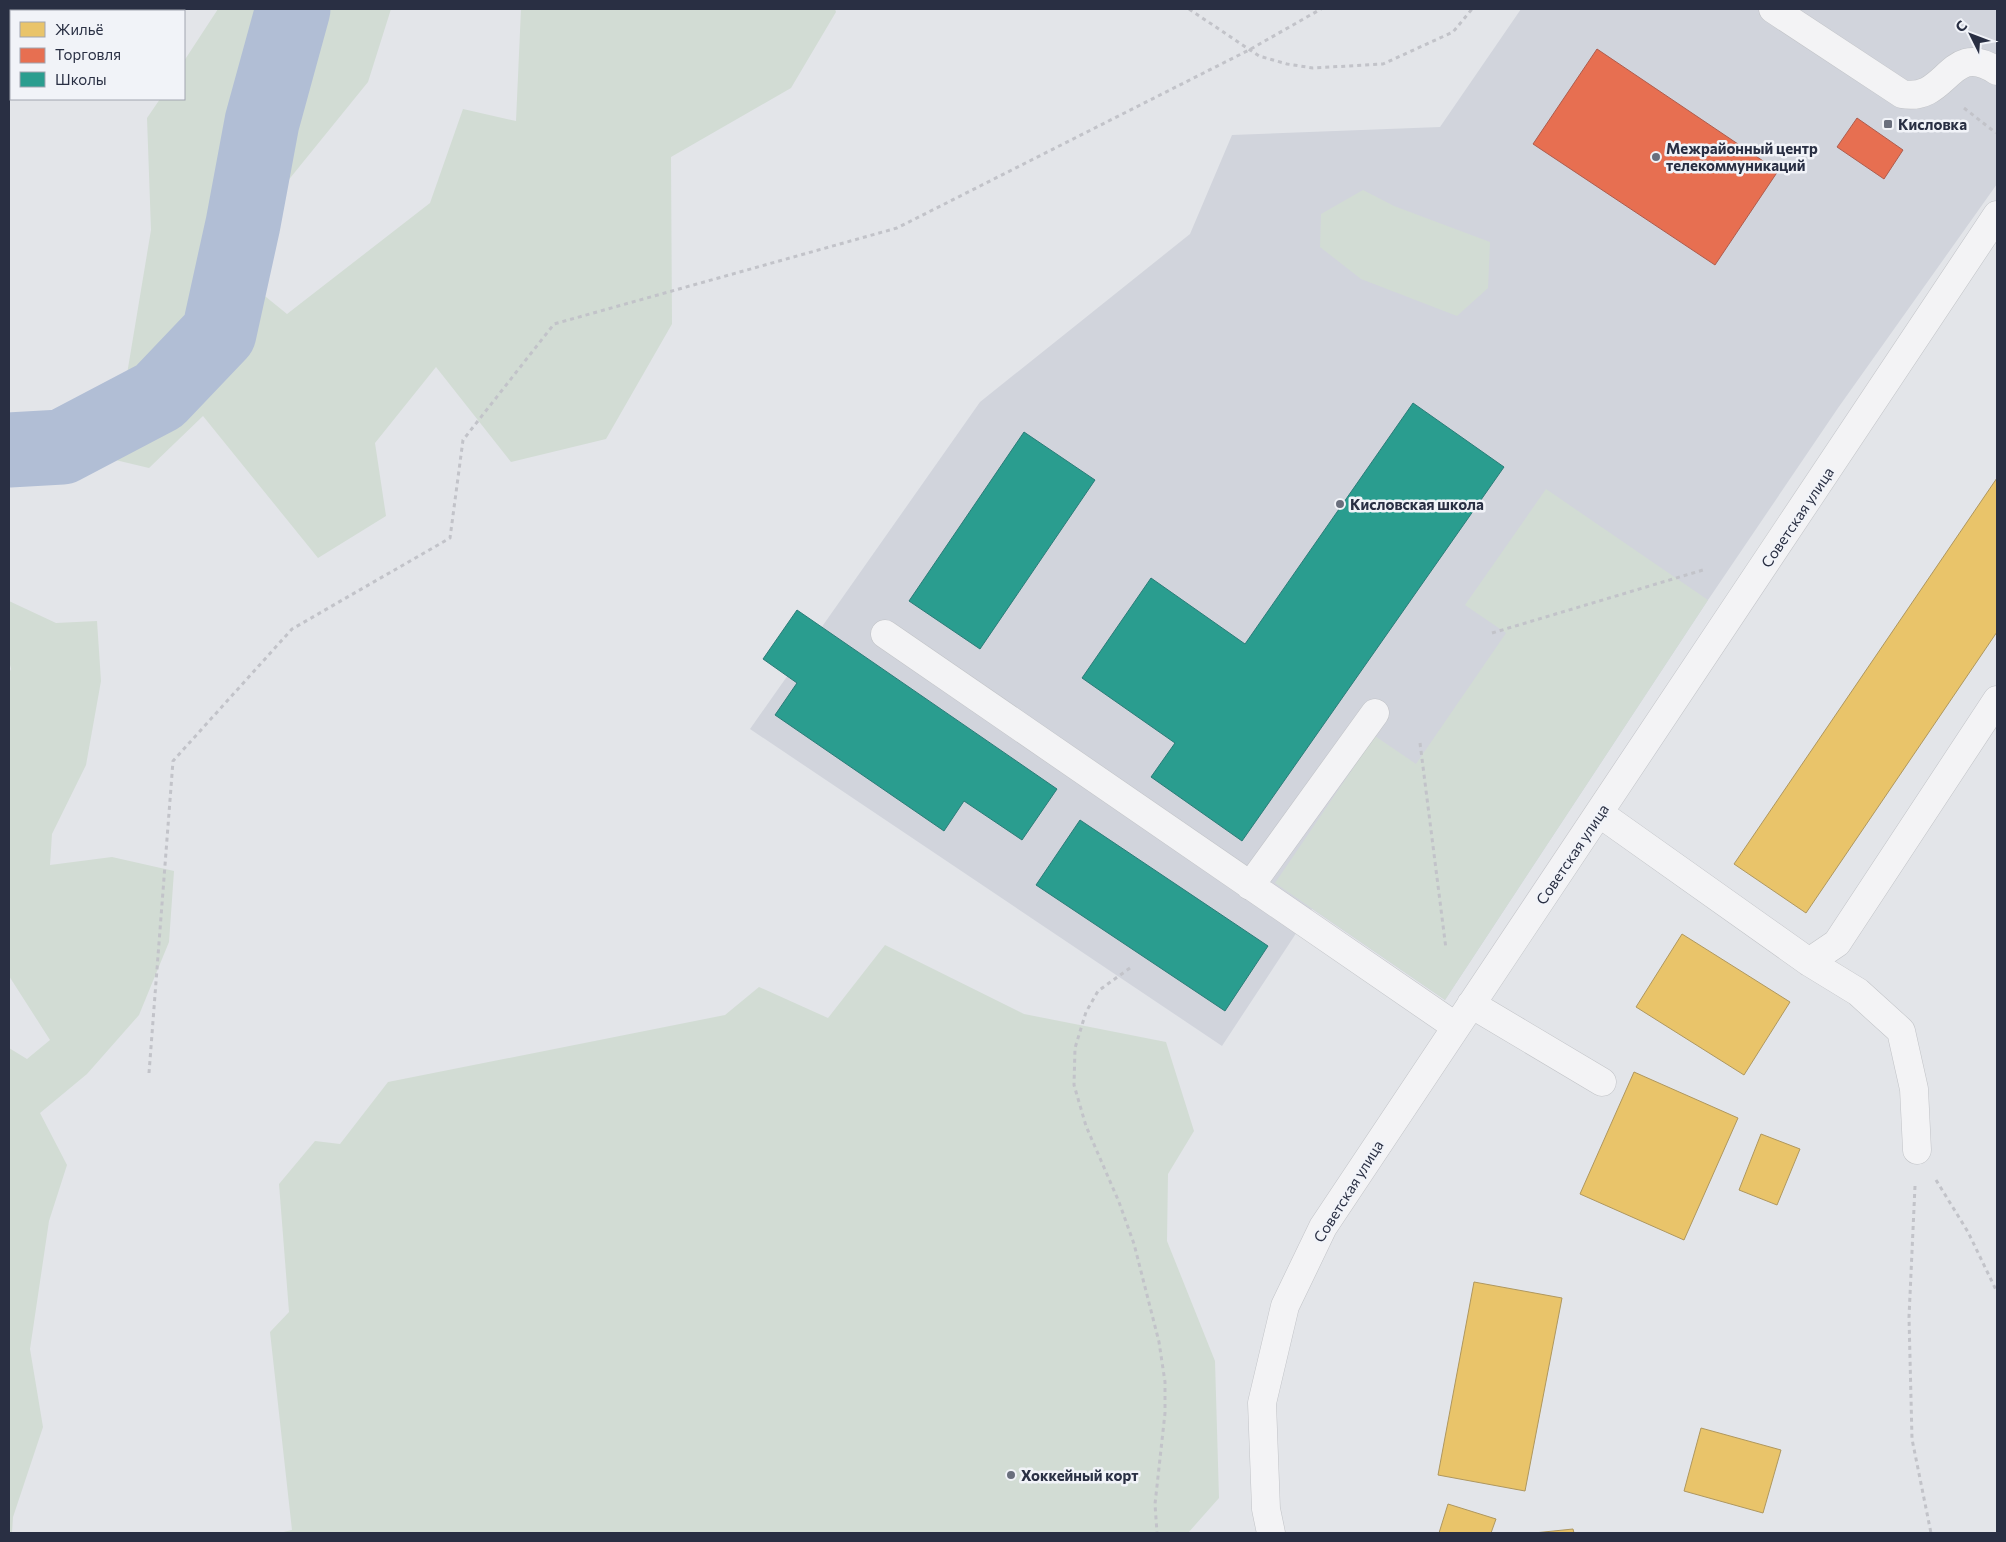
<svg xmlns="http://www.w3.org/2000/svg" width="2006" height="1542" font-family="Commissioner,sans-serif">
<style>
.built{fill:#d1d4dc}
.green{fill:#d2dcd4}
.homes{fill:#e9c46a;stroke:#af975e}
.shops{fill:#e76f51;stroke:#ae5c4d}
.schools{fill:#2a9d8f;stroke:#2a7c78}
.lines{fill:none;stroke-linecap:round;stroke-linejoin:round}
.river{stroke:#b1bed5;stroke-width:75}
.minor-casing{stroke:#c1c3c7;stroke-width:29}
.path{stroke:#c2c3c9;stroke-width:3;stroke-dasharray:4 4;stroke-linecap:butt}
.minor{stroke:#f3f3f5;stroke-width:28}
.poi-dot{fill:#6a6f7d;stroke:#f1f3f8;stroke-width:2}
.labels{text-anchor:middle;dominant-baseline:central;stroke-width:5;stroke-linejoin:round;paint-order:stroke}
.poi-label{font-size:15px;font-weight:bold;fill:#292f43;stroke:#f1f3f8;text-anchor:start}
.street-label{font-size:15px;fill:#292f43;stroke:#f1f3f8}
</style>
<rect width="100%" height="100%" fill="#e3e5e9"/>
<path class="built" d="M1521,9H1997V184L1838,408L1708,600L1445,1000L1312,909L1222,1046L750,729L980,402L1190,234L1232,135L1440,127Z"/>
<path class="green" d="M218,9H391L368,82L265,209L244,279L287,314L430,203L463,109L516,121L521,9H835L836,12L791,88L671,157L672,324L606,439L511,462L436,367L375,443L386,516L318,558L203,416L149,468L107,458L119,422L151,230L147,118L160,99H184V61Z
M1363,190L1394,206L1490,242L1488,288L1457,316L1361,279L1320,247L1321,214Z
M1546,489L1708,600L1445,1000L1275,883L1375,736L1416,764L1506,633L1465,605Z
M9,601L56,623L97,621L101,681L86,765L52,834L50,865L112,857L174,871L169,942L139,1015L87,1074L40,1113L67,1165L49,1221L30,1349L43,1427L13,1517L12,1533H9V1048L27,1059L50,1040L9,976V673L11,669L9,661Z
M885,945L1024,1014L1166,1042L1194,1131L1168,1174L1167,1241L1215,1361L1219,1498L1188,1533H279L292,1530L270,1332L289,1312L279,1184L315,1141L340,1144L388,1082L725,1015L759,987L828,1018Z"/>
<path class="homes" d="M1997,478V632L1806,913L1734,864Z
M1682,934L1790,1002L1744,1075L1636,1007Z
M1634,1072L1738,1118L1684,1240L1580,1194Z
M1761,1134L1800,1149L1777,1205L1739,1190Z
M1474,1282L1562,1298L1525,1491L1438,1475Z
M1701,1428L1781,1450L1763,1513L1684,1491Z
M1448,1504L1496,1519L1491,1533H1439Z
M1573,1529L1574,1533H1534Z"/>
<path class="shops" d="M1597,49L1778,171L1715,265L1533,144Z
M1857,118L1903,150L1884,179L1837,147Z"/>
<path class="schools" d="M1413,403L1504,467L1242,841L1151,777L1175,743L1082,678L1151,578L1245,644Z
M1024,432L1095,480L980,649L909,601Z
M797,610L1057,789L1022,840L964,801L944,831L775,715L797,683L763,659Z
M1080,820L1268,946L1225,1011L1036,885Z"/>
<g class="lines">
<path class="river" d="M9,450L62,447L159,396L219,333L243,224L262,122L293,9"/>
<g class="minor-casing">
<path id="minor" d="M1773,9L1902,94C1948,103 1949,39 1997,71
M885,634L1455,1026
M1599,813L1809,962L1858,992L1901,1031L1914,1089L1917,1150
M1250,886L1375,713
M1809,962L1837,943L1997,700
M1471,1004L1602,1082
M1271,1533L1266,1509L1262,1403L1285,1306L1323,1227L1997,215"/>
</g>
<path class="path" d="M1189,9L1259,56L1287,64L1313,68L1383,64L1453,32L1472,9
M1964,108L1996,133
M1492,633L1703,570
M1420,743L1446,949
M1130,968L1098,991L1086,1012L1075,1048L1074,1085L1086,1126L1119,1202L1134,1244L1159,1342L1165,1382V1413L1155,1504L1157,1533
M149,1073L173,761L292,629L450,538L463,440L554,324L897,228L1249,50L1321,9
M1936,1180L1968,1232L1997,1292
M1915,1186L1909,1317L1912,1439L1931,1533"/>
<use href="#minor" class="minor"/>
</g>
<g class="poi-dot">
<rect x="1883" y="119" width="10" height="10" rx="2.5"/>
<circle cx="1656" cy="157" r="5"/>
<circle cx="1340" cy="504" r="5"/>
<circle cx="1011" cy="1475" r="5"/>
</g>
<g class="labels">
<g class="poi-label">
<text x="1898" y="124">Кисловка</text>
<text x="1666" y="148">Межрайонный центр<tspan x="1666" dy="17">телекоммуникаций</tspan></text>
<text x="1350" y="504">Кисловская школа</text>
<text x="1021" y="1475">Хоккейный корт</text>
</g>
<g class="street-label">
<text transform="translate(1797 517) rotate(-56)">Советская улица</text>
<text transform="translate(1572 854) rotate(-56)">Советская улица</text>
<text transform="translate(1348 1191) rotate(-58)">Советская улица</text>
</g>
</g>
<rect width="2006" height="1542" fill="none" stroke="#292f43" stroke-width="20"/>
<rect x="10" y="10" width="175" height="90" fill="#f1f3f8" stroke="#a1a5b0"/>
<rect x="20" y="22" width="25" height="15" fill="#e9c46a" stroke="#a1a5b0"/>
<text x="55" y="35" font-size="15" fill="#292f43">Жильё</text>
<rect x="20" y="48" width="25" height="15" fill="#e76f51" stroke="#a1a5b0"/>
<text x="55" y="60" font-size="15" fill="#292f43">Торговля</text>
<rect x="20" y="72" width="25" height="15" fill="#2a9d8f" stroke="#a1a5b0"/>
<text x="55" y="85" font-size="15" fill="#292f43">Школы</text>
<g transform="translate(1971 35) rotate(312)" stroke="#f1f3f8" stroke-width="4" paint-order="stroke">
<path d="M0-4L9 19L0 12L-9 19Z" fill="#292f43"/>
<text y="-8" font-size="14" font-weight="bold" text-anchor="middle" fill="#292f43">С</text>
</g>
</svg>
